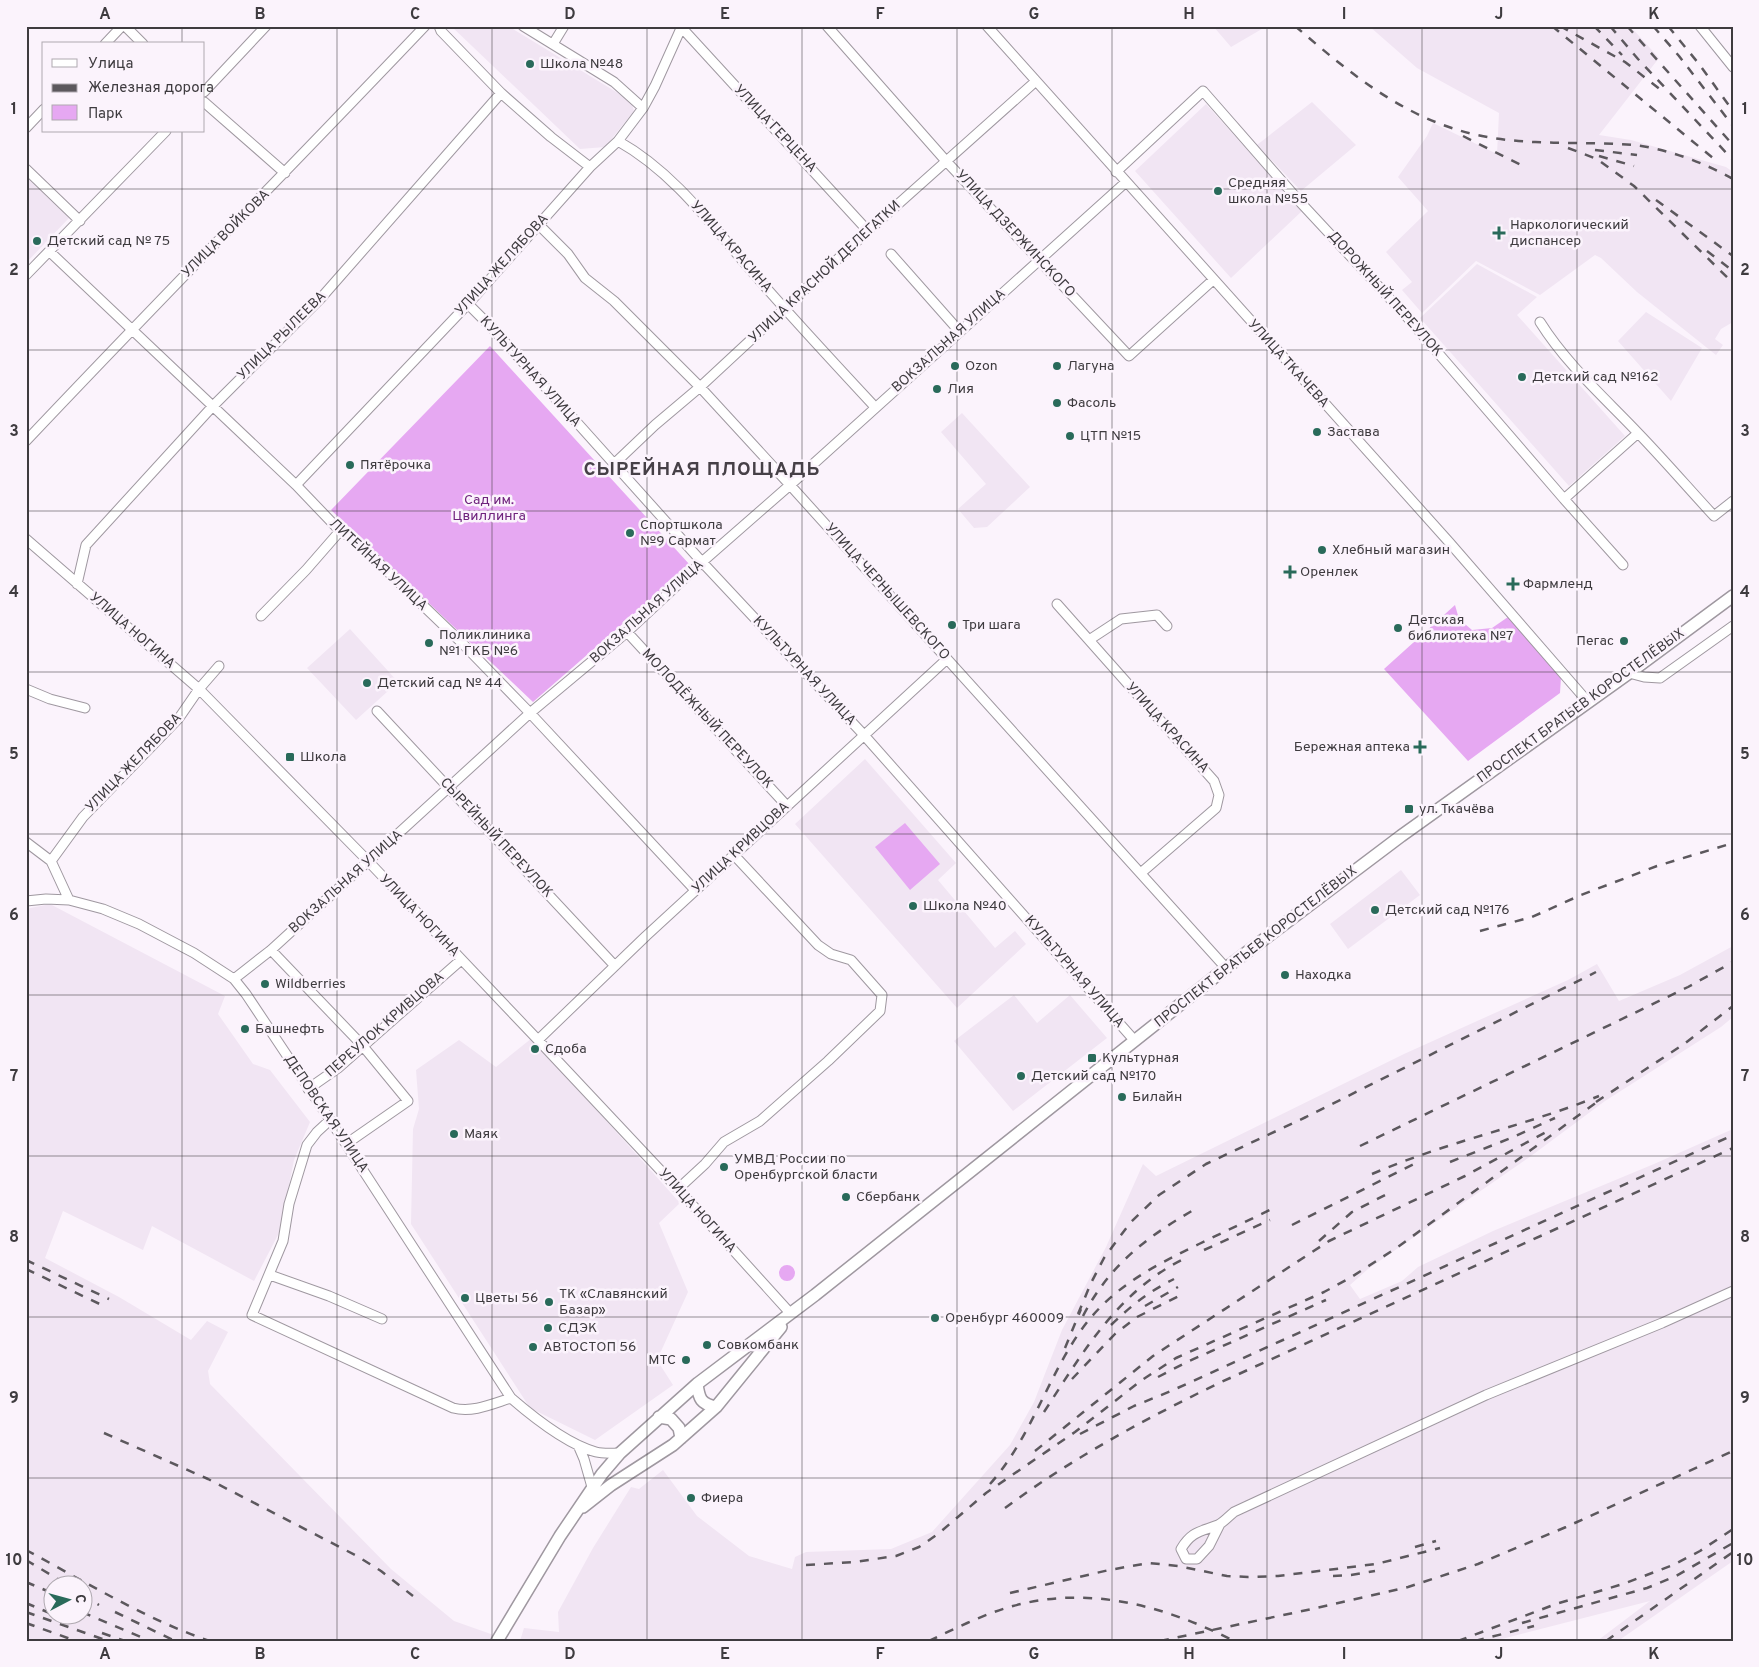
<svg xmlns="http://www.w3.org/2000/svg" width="1759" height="1667" font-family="Overpass,sans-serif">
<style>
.built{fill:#f1e5f3;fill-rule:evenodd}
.green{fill:#e6a8f2}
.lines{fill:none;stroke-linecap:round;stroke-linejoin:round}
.minor-casing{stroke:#9f98a0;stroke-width:11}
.major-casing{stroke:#9f98a0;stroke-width:14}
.minor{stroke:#fff;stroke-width:9}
.major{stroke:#fff;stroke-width:11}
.rail{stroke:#5c585d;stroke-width:2.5;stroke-dasharray:9 9;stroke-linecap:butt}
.grid{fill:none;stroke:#3e3b3f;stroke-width:1;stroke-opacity:0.55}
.poi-dot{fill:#296a5a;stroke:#fbf3fc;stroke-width:2}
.labels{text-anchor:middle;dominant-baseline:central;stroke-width:5;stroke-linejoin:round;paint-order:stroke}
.poi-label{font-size:14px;fill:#3e3b3f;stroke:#fbf3fc;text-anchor:start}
.street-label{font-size:14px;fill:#3e3b3f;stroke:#fbf3fc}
.park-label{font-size:14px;fill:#6f237d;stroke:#fbf3fc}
.district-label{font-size:19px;font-weight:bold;letter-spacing:1px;fill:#464047;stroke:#fbf3fc}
.neatline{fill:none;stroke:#3e3b3f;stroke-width:2}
.grid-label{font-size:16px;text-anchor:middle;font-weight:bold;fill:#3e3b3f}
</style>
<rect width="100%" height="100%" fill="#fbf3fc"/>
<path class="built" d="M451,26H508L631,101L634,111L605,147L580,149Z
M1213,26H1267L1231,47Z
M1369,26H1630L1659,58L1599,135L1631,140L1726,167L1733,172V322L1721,329L1715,339L1723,345L1716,355L1637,292L1601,258L1595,255L1540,295L1476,261L1422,313L1402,290L1412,282L1386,252L1428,211L1398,177L1427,136L1433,123L1497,154L1499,113L1417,68Z
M1312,102L1356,145L1301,191L1257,145Z
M1206,104L1302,211L1231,278L1135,171Z
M26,177L69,218L26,263Z
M1477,264L1537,297L1517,315L1625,436L1569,486L1420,318Z
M1646,312L1702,348L1671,401L1618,341Z
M962,413L1030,487L987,527L974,528L958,509L986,484L941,432Z
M350,629L398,682L356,720L307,668Z
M865,759L956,863L938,880L995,948L1015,931L1026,944L957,1008L795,824Z
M1401,870L1420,895L1348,949L1330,924Z
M50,904L225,996L218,1014L253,1064L270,1070L310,1122L294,1160L280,1231L254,1281L152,1226L143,1250L63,1211L45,1258L119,1297L191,1340L207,1321L228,1332L208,1371L210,1384L391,1569L454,1621L511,1641H26V909ZM52,1584H82V1614H52Z
M1733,946V1017L1721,1027L1605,1101L1531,1156L1368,1269L1350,1285L1360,1299L1402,1281L1418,1267L1493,1231L1654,1164L1733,1129V1561L1618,1641H1597L1650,1601L1494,1641H520L524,1628L559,1632L558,1612L593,1548L631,1487L639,1489L663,1470L697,1516L749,1556L792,1569L795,1557L806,1552L891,1549L932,1532L1010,1445L1034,1402L1062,1330L1106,1247L1143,1164L1156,1176L1404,1054L1568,980L1597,964L1619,1001L1680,975Z
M1014,995L1037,1023L1070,995L1107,1038L1013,1111L954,1041Z
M532,1038L680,1203L659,1223L688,1292L657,1360L673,1385L595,1440L530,1408L411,1224L413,1129L419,1109L416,1070L459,1040L496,1067Z"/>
<path class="green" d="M490,346L690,565L533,702L331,510Z
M1455,605L1459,619L1472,630L1492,628L1508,617L1561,677L1560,693L1468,761L1384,669Z
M905,823L940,864L910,890L875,847Z
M779 1273a8 8 0 1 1 16 0a8 8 0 1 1-16 0Z"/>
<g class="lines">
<g class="minor-casing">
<path id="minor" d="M125,26L143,44
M439,26L441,31L501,93L551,137L590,167
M523,26L614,82L643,108
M827,26L946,161L1129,356L1213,280
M987,26L1449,542L1588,702
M1700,26L1733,67
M682,28L868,231
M105,44L122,26
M553,44L564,26
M204,92L266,26
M204,102L285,173
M26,128L44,109
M618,141C675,173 713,227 755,275C794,320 835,364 875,407
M26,169L80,221
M1116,172L1203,91L1301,203L1407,317L1564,499L1638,433
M539,225L568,254L585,278L614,301L700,387L790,485L1226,968
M50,252L296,485L340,531L357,542L462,643L530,713L695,890
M891,254L960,332
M26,275L166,131
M468,304L494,330L702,562L863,734L1135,1041
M1540,322C1567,365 1605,398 1639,434C1665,461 1689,489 1714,516L1733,501
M26,441C158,301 293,165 425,26
M614,464L655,425L700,387L868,231L1036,81
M296,485L468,304L590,167L618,141L643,108L655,86L682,26
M1564,499L1623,565
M26,539L199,689L368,861L538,1040L678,1189L791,1314
M77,584L86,545L212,407L321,298L501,93
M1057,604L1214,781L1219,795L1216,808L1142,872
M261,616L306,570L340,531
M627,632L787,806
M1089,640L1121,619L1157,615L1167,626
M1629,673L1644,677L1660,678L1733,626
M26,689L50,699L85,708
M377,711L615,966
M26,842L51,861L69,900
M51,861L83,817L179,718L199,689L219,666
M26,901L46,899L69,900L103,909L139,924L194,953L234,979L246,994L346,1144L511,1398C533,1417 569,1445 596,1452C604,1454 612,1453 620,1453
M271,950L362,1045L408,1101L346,1144
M234,979L271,950L530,713L627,632L702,562L790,485L1126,182
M538,1040L646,936L947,659
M308,1089L338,1068L461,960
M330,1120L317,1132L307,1145L289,1204L283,1241L252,1315L453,1408C473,1413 492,1404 511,1398
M678,1189L705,1164L724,1142L760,1121L828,1061L880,1011L882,995L851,960L831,954L818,945L734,855
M270,1275L329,1296L382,1319
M578,1445L584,1459L592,1487
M1220,1524L1209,1546L1197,1559H1186L1181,1549C1192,1531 1200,1532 1218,1525C1224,1522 1229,1516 1234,1512L1486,1395L1662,1323L1733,1291"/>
</g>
<g class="major-casing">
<path id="major" d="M697,1384C699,1399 701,1404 716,1407
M659,1417L671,1419L679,1428L681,1438
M583,1507L611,1485L673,1445L716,1407L781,1327
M497,1641L560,1536L602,1474L620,1453L697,1384L815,1295L1226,968L1401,836L1629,673L1733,596"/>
</g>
<use href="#minor" class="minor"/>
<use href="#major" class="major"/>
<path class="rail" d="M1295,26C1352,75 1407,121 1482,136C1532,146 1583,141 1633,145C1665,148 1705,163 1733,179
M1552,26L1719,163
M1560,26L1625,62L1661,90
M1594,26L1622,55
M1610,26L1638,59L1733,160
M1627,26L1733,145
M1653,26L1679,56L1733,126
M1668,26L1699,64L1733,111
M1463,136L1523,166
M1568,148L1597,159L1634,186L1733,283
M1595,150L1637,155
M1599,156L1634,166
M1656,200L1733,256
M1707,251L1733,271
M1480,931L1532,917L1581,895L1657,866L1733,843
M1596,1102L1684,1044L1733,1006
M1360,1146L1688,987L1733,962
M1450,1162L1511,1138L1555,1118
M1372,1174C1446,1142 1525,1126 1599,1096
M1292,1225L1414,1164
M1319,1241L1352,1212L1389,1193
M1204,1250L1270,1220
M26,1260L109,1299
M26,1269L106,1307
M1145,1306L1178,1287
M1078,1314L1091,1283L1104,1258L1130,1223L1159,1195L1206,1164L1306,1117L1596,972
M1083,1316C1110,1264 1148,1236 1197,1208
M1111,1325C1132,1305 1148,1292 1174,1279
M1065,1348L1081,1309
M1158,1377L1187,1362L1326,1300
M1072,1379L1115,1334L1137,1317L1181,1295
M1044,1412C1083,1352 1120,1288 1188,1257
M104,1433L208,1479L357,1556L381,1571L413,1596
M1080,1434L1134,1406L1171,1391L1733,1135
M1035,1451L1153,1356L1329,1241L1465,1176L1546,1132
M990,1484C1033,1436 1049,1370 1088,1321C1118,1284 1156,1265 1199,1244C1224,1232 1249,1220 1274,1208
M1005,1508C1071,1459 1143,1420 1217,1384L1733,1148
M1415,1547L1436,1541
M26,1550C84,1581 147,1620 210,1641
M26,1560L66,1584
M806,1565L854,1562L896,1556L919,1547L938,1534L986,1493L1075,1432L1142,1380L1176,1358L1324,1292L1350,1278L1395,1249L1601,1099
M1333,1576L1351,1575L1375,1571
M26,1582L52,1593
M1010,1593L1109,1570L1149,1563L1178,1566L1227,1576L1248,1577L1278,1576L1376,1564L1440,1548
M82,1595L99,1605
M26,1603L52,1614
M26,1612L108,1641
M82,1612L150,1641
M115,1612L175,1641
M26,1623L76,1641
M1522,1623L1647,1588L1676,1576L1733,1543
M102,1633L125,1641
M929,1641C956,1628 984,1614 1013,1606C1090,1585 1165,1606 1234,1641
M1160,1641L1312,1609L1408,1587L1478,1564L1566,1527L1733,1451
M1458,1641L1556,1604L1623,1584L1673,1565L1700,1551L1733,1529
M1475,1641L1534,1626
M1606,1641L1733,1552"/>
</g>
<path class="grid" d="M182,26V44M337,26V1641M492,26V1641M647,26V1641M802,26V1641M957,26V1641M1112,26V1641M1267,26V1641M1422,26V1641M1577,26V1641M182,131V1641M26,189H1733M26,350H1733M26,511H1733M26,672H1733M26,834H1733M26,995H1733M26,1156H1733M26,1317H1733M26,1478H1733"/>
<g class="poi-dot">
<circle cx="530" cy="64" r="5"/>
<circle cx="1218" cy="191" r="5"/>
<path d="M1496.5 225.5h5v5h5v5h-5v5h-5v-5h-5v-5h5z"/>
<circle cx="37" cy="241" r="5"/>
<circle cx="955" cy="366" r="5"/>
<circle cx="1057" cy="366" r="5"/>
<circle cx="1522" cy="377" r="5"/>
<circle cx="937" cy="389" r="5"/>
<circle cx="1057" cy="403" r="5"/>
<circle cx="1317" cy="432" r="5"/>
<circle cx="1070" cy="436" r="5"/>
<circle cx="350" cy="465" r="5"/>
<circle cx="630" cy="533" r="5"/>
<circle cx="1322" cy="550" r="5"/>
<path d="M1287.5 564.5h5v5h5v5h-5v5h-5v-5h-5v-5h5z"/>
<path d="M1510.5 576.5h5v5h5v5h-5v5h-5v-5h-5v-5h5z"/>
<circle cx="952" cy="625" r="5"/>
<circle cx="1398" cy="628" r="5"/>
<circle cx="1624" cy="641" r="5"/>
<circle cx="429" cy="643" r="5"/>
<circle cx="367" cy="683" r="5"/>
<path d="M1417.5 739.5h5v5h5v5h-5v5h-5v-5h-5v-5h5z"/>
<rect x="285" y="752" width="10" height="10" rx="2.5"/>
<rect x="1404" y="804" width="10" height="10" rx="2.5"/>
<circle cx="913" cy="906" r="5"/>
<circle cx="1375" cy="910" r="5"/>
<circle cx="1285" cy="975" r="5"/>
<circle cx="265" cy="984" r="5"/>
<circle cx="245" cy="1029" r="5"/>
<circle cx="535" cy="1049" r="5"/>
<rect x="1087" y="1053" width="10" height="10" rx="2.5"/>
<circle cx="1021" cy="1076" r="5"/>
<circle cx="1122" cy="1097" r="5"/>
<circle cx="454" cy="1134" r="5"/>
<circle cx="724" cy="1167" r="5"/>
<circle cx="846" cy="1197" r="5"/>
<circle cx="465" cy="1298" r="5"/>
<circle cx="549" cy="1302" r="5"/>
<circle cx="935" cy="1318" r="5"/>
<circle cx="548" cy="1328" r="5"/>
<circle cx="707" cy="1345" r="5"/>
<circle cx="533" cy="1347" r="5"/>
<circle cx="686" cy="1360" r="5"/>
<circle cx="691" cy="1498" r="5"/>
</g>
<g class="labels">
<g class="poi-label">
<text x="540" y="64">Школа №48</text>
<text x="1228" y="183">Средняя<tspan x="1228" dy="16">школа №55</tspan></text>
<text x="1510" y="225">Наркологический<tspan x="1510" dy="16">диспансер</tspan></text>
<text x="47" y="241">Детский сад № 75</text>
<text x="965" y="366">Ozon</text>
<text x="1067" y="366">Лагуна</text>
<text x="1532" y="377">Детский сад №162</text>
<text x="947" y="389">Лия</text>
<text x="1067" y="403">Фасоль</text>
<text x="1327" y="432">Застава</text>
<text x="1080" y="436">ЦТП №15</text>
<text x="360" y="465">Пятёрочка</text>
<text x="640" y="525">Спортшкола<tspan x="640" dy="16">№9 Сармат</tspan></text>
<text x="1332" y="550">Хлебный магазин</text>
<text x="1300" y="572">Оренлек</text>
<text x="1523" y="584">Фармленд</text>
<text x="1408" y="620">Детская<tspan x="1408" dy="16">библиотека №7</tspan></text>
<text x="962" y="625">Три шага</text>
<text x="439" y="635">Поликлиника<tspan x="439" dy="16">№1 ГКБ №6</tspan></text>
<text x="1614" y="641" text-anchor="end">Пегас</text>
<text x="377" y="683">Детский сад № 44</text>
<text x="1410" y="747" text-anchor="end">Бережная аптека</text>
<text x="300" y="757">Школа</text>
<text x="1419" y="809">ул. Ткачёва</text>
<text x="923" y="906">Школа №40</text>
<text x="1385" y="910">Детский сад №176</text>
<text x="1295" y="975">Находка</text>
<text x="275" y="984">Wildberries</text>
<text x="255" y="1029">Башнефть</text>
<text x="545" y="1049">Сдоба</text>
<text x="1102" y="1058">Культурная</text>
<text x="1031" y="1076">Детский сад №170</text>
<text x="1132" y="1097">Билайн</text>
<text x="464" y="1134">Маяк</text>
<text x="734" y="1159">УМВД России по<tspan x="734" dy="16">Оренбургской бласти</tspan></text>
<text x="856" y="1197">Сбербанк</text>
<text x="559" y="1294">ТК «Славянский<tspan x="559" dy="16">Базар»</tspan></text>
<text x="475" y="1298">Цветы 56</text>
<text x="945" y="1318">Оренбург 460009</text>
<text x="558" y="1328">СДЭК</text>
<text x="717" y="1345">Совкомбанк</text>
<text x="543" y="1347">АВТОСТОП 56</text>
<text x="676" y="1360" text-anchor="end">МТС</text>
<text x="701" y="1498">Фиера</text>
</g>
<g class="street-label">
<text transform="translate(775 129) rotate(47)">УЛИЦА ГЕРЦЕНА</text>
<text transform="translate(226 234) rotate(-45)">УЛИЦА ВОЙКОВА</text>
<text transform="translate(1015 234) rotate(47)">УЛИЦА ДЗЕРЖИНСКОГО</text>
<text transform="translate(731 247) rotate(49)">УЛИЦА КРАСИНА</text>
<text transform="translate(502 265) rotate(-48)">УЛИЦА ЖЕЛЯБОВА</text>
<text transform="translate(825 272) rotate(-43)">УЛИЦА КРАСНОЙ ДЕЛЕГАТКИ</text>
<text transform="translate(1385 294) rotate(48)">ДОРОЖНЫЙ ПЕРЕУЛОК</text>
<text transform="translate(282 336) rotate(-45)">УЛИЦА РЫЛЕЕВА</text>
<text transform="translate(949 341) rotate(-42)">ВОКЗАЛЬНАЯ УЛИЦА</text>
<text transform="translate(1288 364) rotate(48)">УЛИЦА ТКАЧЕВА</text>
<text transform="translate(530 372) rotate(48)">КУЛЬТУРНАЯ УЛИЦА</text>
<text transform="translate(378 565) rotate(43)">ЛИТЕЙНАЯ УЛИЦА</text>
<text transform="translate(887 592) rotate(48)">УЛИЦА ЧЕРНЫШЕВСКОГО</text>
<text transform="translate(647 612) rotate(-42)">ВОКЗАЛЬНАЯ УЛИЦА</text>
<text transform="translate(132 631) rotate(41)">УЛИЦА НОГИНА</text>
<text transform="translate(804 671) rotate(47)">КУЛЬТУРНАЯ УЛИЦА</text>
<text transform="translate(1581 706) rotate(-36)">ПРОСПЕКТ БРАТЬЕВ КОРОСТЕЛЁВЫХ</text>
<text transform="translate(707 719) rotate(47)">МОЛОДЁЖНЫЙ ПЕРЕУЛОК</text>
<text transform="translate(1167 728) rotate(48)">УЛИЦА КРАСИНА</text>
<text transform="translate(134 763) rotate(-46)">УЛИЦА ЖЕЛЯБОВА</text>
<text transform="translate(496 838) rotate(47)">СЫРЕЙНЫЙ ПЕРЕУЛОК</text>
<text transform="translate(741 848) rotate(-43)">УЛИЦА КРИВЦОВА</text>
<text transform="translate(346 882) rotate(-42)">ВОКЗАЛЬНАЯ УЛИЦА</text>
<text transform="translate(419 916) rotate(46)">УЛИЦА НОГИНА</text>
<text transform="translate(1256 947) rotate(-38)">ПРОСПЕКТ БРАТЬЕВ КОРОСТЕЛЁВЫХ</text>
<text transform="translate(1074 972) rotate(49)">КУЛЬТУРНАЯ УЛИЦА</text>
<text transform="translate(385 1025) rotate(-41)">ПЕРЕУЛОК КРИВЦОВА</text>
<text transform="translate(326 1114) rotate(56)">ДЕПОВСКАЯ УЛИЦА</text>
<text transform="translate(697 1211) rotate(48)">УЛИЦА НОГИНА</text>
</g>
<g class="park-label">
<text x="489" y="500">Сад им.<tspan x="489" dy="16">Цвиллинга</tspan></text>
</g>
<g class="district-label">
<text x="702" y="470">СЫРЕЙНАЯ ПЛОЩАДЬ</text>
</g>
</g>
<rect width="1759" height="1667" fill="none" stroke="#fbf3fc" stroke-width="55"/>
<rect x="42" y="42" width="162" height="90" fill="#fbf3fc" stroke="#afa9b0"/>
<rect x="52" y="59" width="25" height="8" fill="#ffffff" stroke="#afa9b0"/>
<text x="88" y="68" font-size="15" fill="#3e3b3f">Улица</text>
<rect x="52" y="84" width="25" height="8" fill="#5c585d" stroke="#afa9b0"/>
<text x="88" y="92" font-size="15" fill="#3e3b3f">Железная дорога</text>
<rect x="52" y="105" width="25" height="15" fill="#e6a8f2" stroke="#afa9b0"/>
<text x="88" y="118" font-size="15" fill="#3e3b3f">Парк</text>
<g transform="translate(68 1600) rotate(84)"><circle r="24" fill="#fbf3fc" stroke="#afa9b0"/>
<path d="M0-4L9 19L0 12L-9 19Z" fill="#296a5a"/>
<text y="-8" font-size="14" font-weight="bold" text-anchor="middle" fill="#3e3b3f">С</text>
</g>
<rect x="28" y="28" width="1704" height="1612" class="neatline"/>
<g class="grid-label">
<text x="105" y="19">A</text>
<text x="260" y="19">B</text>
<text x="415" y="19">C</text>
<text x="570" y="19">D</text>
<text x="725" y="19">E</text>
<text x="880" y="19">F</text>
<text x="1034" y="19">G</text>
<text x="1189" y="19">H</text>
<text x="1344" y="19">I</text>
<text x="1499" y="19">J</text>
<text x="1654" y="19">K</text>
<text x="14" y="114">1</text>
<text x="1745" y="114">1</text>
<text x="14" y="275">2</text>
<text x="1745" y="275">2</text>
<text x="14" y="436">3</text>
<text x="1745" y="436">3</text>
<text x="14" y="597">4</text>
<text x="1745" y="597">4</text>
<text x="14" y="759">5</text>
<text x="1745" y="759">5</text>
<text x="14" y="920">6</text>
<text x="1745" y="920">6</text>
<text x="14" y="1081">7</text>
<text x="1745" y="1081">7</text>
<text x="14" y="1242">8</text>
<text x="1745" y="1242">8</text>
<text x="14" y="1403">9</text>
<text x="1745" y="1403">9</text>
<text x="14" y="1565">10</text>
<text x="1745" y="1565">10</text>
<text x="105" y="1659">A</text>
<text x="260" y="1659">B</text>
<text x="415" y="1659">C</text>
<text x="570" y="1659">D</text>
<text x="725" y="1659">E</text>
<text x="880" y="1659">F</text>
<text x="1034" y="1659">G</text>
<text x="1189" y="1659">H</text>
<text x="1344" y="1659">I</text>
<text x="1499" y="1659">J</text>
<text x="1654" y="1659">K</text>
</g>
</svg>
